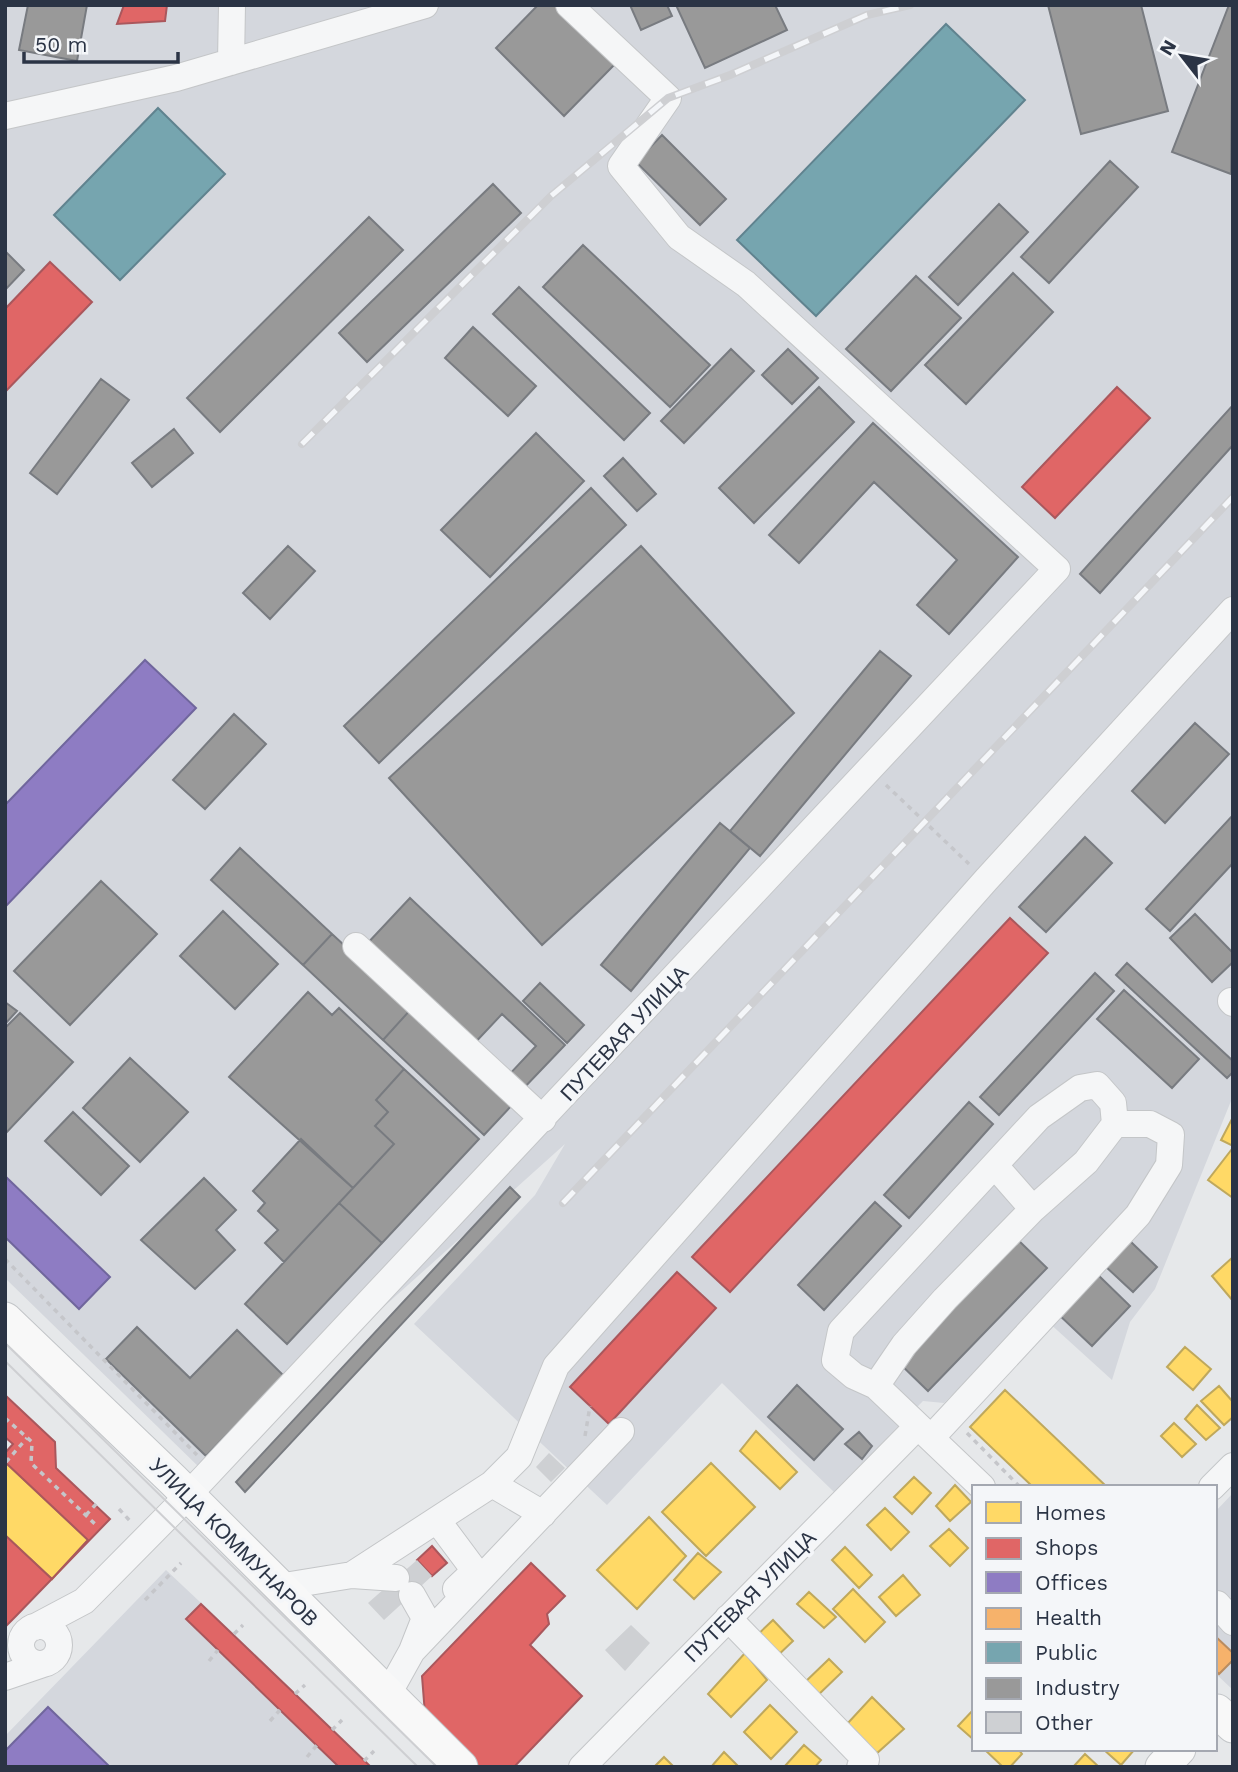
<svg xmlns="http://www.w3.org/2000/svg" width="1238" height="1772" font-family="'Work Sans',sans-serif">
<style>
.built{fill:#d4d7dd}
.homes{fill:#ffd966;stroke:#bfa85c;stroke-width:2}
.shops{fill:#e06666;stroke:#aa575c;stroke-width:2}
.offices{fill:#8e7cc3;stroke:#70669d;stroke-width:2}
.health{fill:#f6b26b;stroke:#b98c60;stroke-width:2}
.public{fill:#76a5af;stroke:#60838f;stroke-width:2}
.industry{fill:#999;stroke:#787b80;stroke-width:2}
.building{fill:#ced0d3}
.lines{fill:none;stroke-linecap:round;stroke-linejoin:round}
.minor-casing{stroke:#c4c6c8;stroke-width:28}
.major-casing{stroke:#c2c5c8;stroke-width:35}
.path{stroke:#c5c6ca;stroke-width:3.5;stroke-dasharray:5 5;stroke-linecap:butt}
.minor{stroke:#f5f6f7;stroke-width:26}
.major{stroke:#f8f8f8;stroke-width:33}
.tram{stroke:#cecfd2;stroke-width:2}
.rail-casing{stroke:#cecfd2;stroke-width:8}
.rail{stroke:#f4f6f9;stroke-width:5;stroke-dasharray:16;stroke-linecap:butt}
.labels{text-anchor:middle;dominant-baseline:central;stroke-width:7;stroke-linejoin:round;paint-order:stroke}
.street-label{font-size:21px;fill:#2b3445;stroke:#f4f6f9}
</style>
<rect width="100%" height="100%" fill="#e6e8ea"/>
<path class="built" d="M5,5H1233V1096L1155,1289L1130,1322L1112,1380L1036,1311L944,1403L923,1401L834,1492L722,1383L607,1505L414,1324L535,1195L565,1144L202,1470L5,1278Z
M1233,1493V1690L1215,1673V1512Z
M166,1570L234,1634L371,1767H5V1736Z"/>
<path class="homes" d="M1233,1117V1146L1221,1140Z
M1232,1149H1233V1198L1208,1180Z
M1233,1257V1301L1212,1276Z
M1185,1347L1211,1369L1193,1390L1167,1367Z
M1219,1386L1233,1402V1417L1224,1425L1201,1401Z
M1005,1390L1107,1487H1033L970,1427Z
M1197,1405L1220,1428L1206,1440L1185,1419Z
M1174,1423L1196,1444L1182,1457L1161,1436Z
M756,1431L797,1472L780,1489L740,1451Z
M5,1462L88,1540L52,1579L5,1535Z
M711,1463L755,1507L706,1556L662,1512Z
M914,1477L931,1493L912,1514L894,1497Z
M955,1485L971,1502L950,1521L936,1506Z
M885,1508L909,1532L891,1550L867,1525Z
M649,1517L686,1556L637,1609L597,1570Z
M949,1529L968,1548L950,1566L930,1546Z
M845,1547L872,1575L859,1588L832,1560Z
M698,1553L721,1572L694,1599L674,1580Z
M903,1575L920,1595L896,1616L879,1597Z
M853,1589L885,1622L865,1642L833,1609Z
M809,1592L836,1617L824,1628L797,1604Z
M773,1620L793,1641L774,1659L754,1638Z
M745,1653L767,1680L731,1717L708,1694Z
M829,1659L842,1672L815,1698L802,1685Z
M872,1697L904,1729L876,1754L847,1724Z
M770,1705L797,1732L771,1759L744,1732Z
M974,1709V1740L958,1726Z
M804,1745L821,1760L815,1767H784Z
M984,1749H1018L1022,1754L1010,1767H1003Z
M1103,1749H1135L1121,1765Z
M724,1752L739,1767H711Z
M1085,1754L1099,1767H1073Z
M664,1757L674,1767H654Z"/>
<path class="shops" d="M124,5H167L165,21L117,24Z
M50,262L92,302L5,392V309Z
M1117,387L1150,418L1055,518L1022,487Z
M1010,918L1048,953L730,1292L692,1257Z
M677,1272L716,1308L609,1424L570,1387Z
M5,1395L55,1442L56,1468L110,1519L16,1616L5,1627V1535L52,1579L88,1540L5,1462V1453L13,1444L5,1437Z
M432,1546L447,1563L432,1576L417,1560Z
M531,1563L565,1596L547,1614L549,1624L530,1645L582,1696L514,1767H479L425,1714L422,1676Z
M201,1604L295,1694L371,1767H339L186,1619Z"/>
<path class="offices" d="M145,660L196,708L5,907V805Z
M5,1176L110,1277L79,1309L5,1237Z
M48,1707L110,1767H5V1751Z"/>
<path class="health" d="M1215,1636L1233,1653V1660L1219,1674L1215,1670Z"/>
<path class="public" d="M946,24L1025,100L816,316L737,240Z
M158,108L225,174L120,280L54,215Z"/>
<path class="industry" d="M28,5H87L77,61L19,50Z
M538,5H560L617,62L564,116L496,48Z
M630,5H667L672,16L641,30Z
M676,5H775L787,30L705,68Z
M1048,5H1141L1168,111L1081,134Z
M1229,5H1233L1231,174L1172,152Z
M662,135L726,199L700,225L636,162Z
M1110,161L1138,187L1049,283L1021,257Z
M493,184L521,213L367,362L339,333Z
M999,204L1028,232L958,305L929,277Z
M369,217L403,250L220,432L187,398Z
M583,245L710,365L670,407L543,287Z
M5,251L24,270L5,290Z
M1013,273L1053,312L966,404L925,365Z
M916,276L961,318L891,391L846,349Z
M519,287L650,413L624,440L493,314Z
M473,327L536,386L508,416L445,358Z
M731,349L754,371L684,443L661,421Z
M788,349L818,378L792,404L762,375Z
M101,379L129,400L57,494L30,473Z
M819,387L854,422L754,523L719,488Z
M1233,405V445L1100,593L1080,574Z
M873,423L1018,557L949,634L917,605L957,560L874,482L799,563L769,535Z
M174,429L193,453L152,487L132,463Z
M536,433L584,481L490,577L441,530Z
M623,458L656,494L637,511L604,476Z
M591,488L626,525L379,763L344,726Z
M288,546L315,571L270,619L243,593Z
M641,546L794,713L542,945L389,778Z
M880,651L911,676L760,856L730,831Z
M234,714L266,744L205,809L173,780Z
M1195,723L1229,754L1165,823L1132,791Z
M1233,815V863L1170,931L1146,909Z
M720,823L750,848L631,991L601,965Z
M1085,837L1112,863L1046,932L1019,907Z
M240,848L332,934L303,965L211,880Z
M101,881L157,934L70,1025L14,971Z
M410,898L565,1045L520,1092L506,1078L536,1046L502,1014L470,1048L364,947Z
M223,911L278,964L235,1009L180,956Z
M1195,914L1233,953V962L1212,982L1170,938Z
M332,934L412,1008L383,1040L303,965Z
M1127,963L1233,1061V1072L1227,1078L1116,975Z
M1095,973L1114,991L999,1115L980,1097Z
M540,983L584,1025L567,1043L523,1001Z
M1124,990L1199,1059L1172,1088L1097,1019Z
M308,992L332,1015L339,1008L404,1069L376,1100L388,1112L375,1126L394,1144L353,1188L229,1077Z
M5,1002L17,1011L5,1024Z
M412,1008L514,1103L484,1135L383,1040Z
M20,1013L73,1062L5,1134V1028Z
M130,1058L188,1112L140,1162L83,1108Z
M404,1069L479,1139L382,1243L339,1203L394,1144L375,1126L388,1112L376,1100Z
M969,1102L993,1124L909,1218L884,1195Z
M73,1112L129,1166L101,1195L45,1141Z
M301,1139L353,1188L284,1262L265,1243L278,1230L258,1211L265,1203L253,1191Z
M204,1178L236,1210L216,1230L235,1250L195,1289L141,1240Z
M510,1187L520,1197L245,1492L236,1482Z
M875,1202L901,1226L824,1310L798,1285Z
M339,1203L382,1243L287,1344L245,1304Z
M1016,1238L1047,1268L928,1391L897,1361Z
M1130,1241L1157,1267L1133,1292L1105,1266Z
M1095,1272L1130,1306L1092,1346L1057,1313Z
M137,1327L190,1378L237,1330L284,1376L206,1456L106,1359Z
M797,1385L843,1429L814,1460L768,1417Z
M859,1432L872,1446L862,1459L845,1444Z"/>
<path class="building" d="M549,1453L565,1468L551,1482L536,1467Z
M417,1560L432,1576L384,1620L368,1603Z
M631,1625L650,1643L625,1671L605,1650Z"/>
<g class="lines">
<g class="minor-casing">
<path id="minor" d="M231,62L232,5
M5,116L176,78L425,5
M356,946L543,1119
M1231,1001L1233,1003
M996,1167L1033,1209
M876,1386L904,1345L945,1299L1033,1209L1086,1162L1115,1124L1113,1103L1097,1085L1080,1088L1039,1117L841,1331L835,1360L854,1376L876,1386L982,1487
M931,1438L1138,1215L1169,1165L1171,1135L1150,1124H1115
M492,1484L543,1514
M1212,1487L1233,1466
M437,1520L475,1571L456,1589
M352,1575L492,1484L519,1457L556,1366L986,880L1233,610
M278,1587L352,1575L396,1578
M1217,1604L1233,1622
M728,1618L866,1760L860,1767
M21 1645a19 19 0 1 1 38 0a19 19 0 1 1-38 0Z
M35,1627L84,1601L174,1510L1057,569L746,284L679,237L621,166L668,98L569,5
M412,1651L621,1431
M5,1677L46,1663
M387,1696L412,1651L425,1618L412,1595
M582,1767L918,1426"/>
</g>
<g class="major-casing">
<path id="major" d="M5,1319L173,1480L461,1767
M1215,1713L1217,1711L1233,1726
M1162,1767L1179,1749"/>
</g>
<path class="path" d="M886,785L969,864
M5,1259L197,1455
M5,1418L32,1442L31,1463L96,1525
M967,1433L1020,1487
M585,1436L590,1406
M6,1462L27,1438
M119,1509L131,1522
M86,1515L98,1502
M145,1600L181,1563
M234,1634L243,1625
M209,1661L218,1650
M295,1694L305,1685
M270,1721L280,1710
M332,1730L342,1720
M307,1757L317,1745
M364,1761L374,1751"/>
<use href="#minor" class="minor"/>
<use href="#major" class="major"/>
<path class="tram" d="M5,1343L437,1767
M5,1361L418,1767"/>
<g class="rail-casing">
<path id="rail" d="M302,444L551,196L668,98L730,75L867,15L910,5
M563,1203L1233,497"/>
</g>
<use href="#rail" class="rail"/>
</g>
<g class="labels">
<g class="street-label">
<text transform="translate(624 1033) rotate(-47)">ПУТЕВАЯ УЛИЦА</text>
<text transform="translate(234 1542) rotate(45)">УЛИЦА КОММУНАРОВ</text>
<text transform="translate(750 1596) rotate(-45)">ПУТЕВАЯ УЛИЦА</text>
</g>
</g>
<rect width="1238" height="1772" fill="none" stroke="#2b3445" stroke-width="14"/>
<rect x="972" y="1485" width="245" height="266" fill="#f4f6f9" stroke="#a4a8b1" stroke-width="2"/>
<rect x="986" y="1502" width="35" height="21" fill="#ffd966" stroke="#a4a8b1" stroke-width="2"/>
<text x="1035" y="1520" font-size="21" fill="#2b3445">Homes</text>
<rect x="986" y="1538" width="35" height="21" fill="#e06666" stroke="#a4a8b1" stroke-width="2"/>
<text x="1035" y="1555" font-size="21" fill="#2b3445">Shops</text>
<rect x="986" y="1572" width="35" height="21" fill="#8e7cc3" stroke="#a4a8b1" stroke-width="2"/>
<text x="1035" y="1590" font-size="21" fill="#2b3445">Offices</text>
<rect x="986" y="1608" width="35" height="21" fill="#f6b26b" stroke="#a4a8b1" stroke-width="2"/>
<text x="1035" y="1625" font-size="21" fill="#2b3445">Health</text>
<rect x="986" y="1642" width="35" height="21" fill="#76a5af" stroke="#a4a8b1" stroke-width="2"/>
<text x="1035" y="1660" font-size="21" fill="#2b3445">Public</text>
<rect x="986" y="1678" width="35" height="21" fill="#999999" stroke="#a4a8b1" stroke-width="2"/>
<text x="1035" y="1695" font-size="21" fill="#2b3445">Industry</text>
<rect x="986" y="1712" width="35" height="21" fill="#ced0d3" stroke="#a4a8b1" stroke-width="2"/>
<text x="1035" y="1730" font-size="21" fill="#2b3445">Other</text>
<g transform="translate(1182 56) rotate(301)" stroke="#f4f6f9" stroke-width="5" paint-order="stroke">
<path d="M0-5L12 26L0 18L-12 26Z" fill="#2b3445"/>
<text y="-10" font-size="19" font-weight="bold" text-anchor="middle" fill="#2b3445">N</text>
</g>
<path d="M24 52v10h154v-10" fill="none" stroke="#2b3445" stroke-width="3.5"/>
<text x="35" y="52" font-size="21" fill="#2b3445" stroke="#f4f6f9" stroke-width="5" paint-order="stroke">50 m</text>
</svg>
